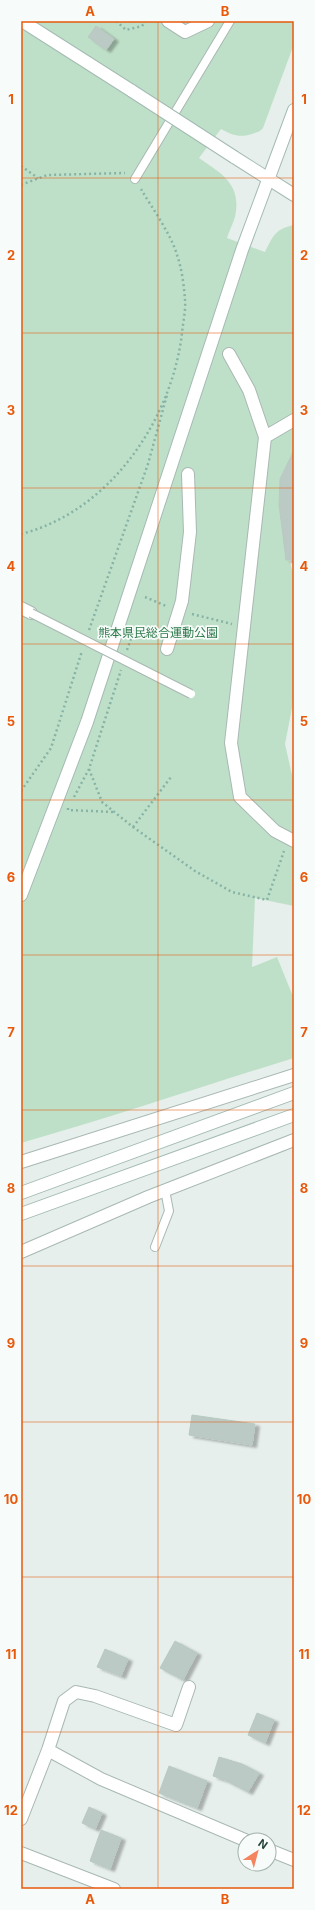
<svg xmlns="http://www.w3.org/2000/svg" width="315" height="1910" font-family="Inter,'Noto Sans JP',sans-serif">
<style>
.green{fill:#bfe0c8}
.building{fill:#bbcac4;stroke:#b8c9c2;filter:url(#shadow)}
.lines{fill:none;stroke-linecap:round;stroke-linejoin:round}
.lane-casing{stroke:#a8b8b2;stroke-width:10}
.street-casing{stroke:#a8b8b2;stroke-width:14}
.secondary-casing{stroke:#a4bbb3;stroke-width:14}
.path{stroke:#86b3a5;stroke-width:2.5;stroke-dasharray:2 3;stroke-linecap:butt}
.lane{stroke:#fff;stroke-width:8}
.street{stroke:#fff;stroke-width:12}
.secondary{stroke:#fff;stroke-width:12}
.lane-bridge-casing{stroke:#a8b8b2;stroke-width:10;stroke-linecap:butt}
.secondary-bridge-casing{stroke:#a4bbb3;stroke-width:14;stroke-linecap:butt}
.lane-bridge{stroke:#fff;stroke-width:8}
.secondary-bridge{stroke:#fff;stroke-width:12}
.grid{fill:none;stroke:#e8590c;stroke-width:1;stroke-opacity:0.55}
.labels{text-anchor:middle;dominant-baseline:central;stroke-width:3.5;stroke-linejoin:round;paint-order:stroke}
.park-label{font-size:12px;fill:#2d7a4b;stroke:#f7fbf9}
.neatline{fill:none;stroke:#e8590c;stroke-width:1.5}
.grid-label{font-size:13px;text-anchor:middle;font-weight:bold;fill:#e8590c}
</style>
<defs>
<filter id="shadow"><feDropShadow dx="4.5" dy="2.5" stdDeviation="1" flood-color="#0004"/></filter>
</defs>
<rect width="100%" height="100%" fill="#e6efeb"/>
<path class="green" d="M21,21H294V44L263,128C260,132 257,132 252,134C239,138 232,135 221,129L199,158C222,174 242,184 235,217C233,224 229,231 227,238L265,252C273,236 275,229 294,225V450L280,479L279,505L283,538L294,576V688L292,708L285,744L294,784V906L255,898L252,967L277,957L294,999V1058C203,1086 113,1117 21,1143Z"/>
<path class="building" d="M96,26L114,39L106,50L88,37Z
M294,450V560H286L279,505L280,479Z
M192,1415L255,1424L252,1445L189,1435Z
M175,1641L197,1653L183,1680L160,1668Z
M105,1649L128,1659L121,1676L97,1667Z
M257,1713L274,1720L265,1743L248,1735Z
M219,1757L242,1764L259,1773L248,1792L225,1780L213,1776Z
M169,1766L207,1781L197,1808L159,1793Z
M89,1807L102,1813L95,1829L82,1823Z
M101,1830L121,1838L110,1869L90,1861Z"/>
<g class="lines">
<g class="lane-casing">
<path id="lane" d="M135,179L230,21
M155,1247L169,1211L165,1190"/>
</g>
<g class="street-casing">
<path id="street" d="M168,21L185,32L208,21
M229,354L249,390L265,437L231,743L240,797L275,831L294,841
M265,437L294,420
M21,608L31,613
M167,649L182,601L190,532L188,474
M21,1162L294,1075
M21,1252L148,1197L294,1140
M48,1750L101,1779L245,1840
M21,1819L48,1750L64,1701L76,1692L95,1696L176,1725L189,1687
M269,1850L294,1860
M21,1853L114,1889"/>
</g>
<g class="secondary-casing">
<path id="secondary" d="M22,21L132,91
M234,157L294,195
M21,895L87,722L242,250L294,110
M21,1193L294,1093
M21,1214L294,1115"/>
</g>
<path class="path" d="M116,21L126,30L142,26L146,21
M21,166L38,178
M21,185L47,175L125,173
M21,534C109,512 172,420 182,333C183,322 186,310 185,300C184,286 182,269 177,255C171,234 152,208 141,189
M145,597L166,606
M192,614L232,624
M89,630L148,464L167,395
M127,650L134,630
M89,769L102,802L133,827L195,871L232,892L267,900L284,851
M21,791L51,748L82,651
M74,797L89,769L121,670
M68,808V810L113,812
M133,827L171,777"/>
<use href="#lane" class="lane"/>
<use href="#street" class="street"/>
<use href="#secondary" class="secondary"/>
<g class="lane-bridge-casing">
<path id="lane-bridge" d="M31,613L191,694"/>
</g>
<g class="secondary-bridge-casing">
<path id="secondary-bridge" d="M132,91L234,157"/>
</g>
<use href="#lane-bridge" class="lane-bridge"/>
<use href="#secondary-bridge" class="secondary-bridge"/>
</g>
<path class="grid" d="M158,21V1889M21,178H294M21,333H294M21,488H294M21,644H294M21,800H294M21,955H294M21,1110H294M21,1266H294M21,1422H294M21,1577H294M21,1732H294"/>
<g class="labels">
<g class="park-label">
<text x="158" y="632">熊本県民総合運動公園</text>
</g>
</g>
<rect width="315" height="1910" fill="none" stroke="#f7fbf9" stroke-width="44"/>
<g transform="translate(257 1852) rotate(36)"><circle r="19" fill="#f7fbf9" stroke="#a3b1ad"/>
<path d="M0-3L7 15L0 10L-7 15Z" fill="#f4845f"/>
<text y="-6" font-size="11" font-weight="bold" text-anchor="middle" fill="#24423a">N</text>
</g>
<rect x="22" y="22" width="271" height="1866" class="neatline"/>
<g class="grid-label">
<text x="90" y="16">A</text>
<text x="225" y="16">B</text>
<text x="11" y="104">1</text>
<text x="304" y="104">1</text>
<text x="11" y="260">2</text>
<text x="304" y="260">2</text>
<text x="11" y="415">3</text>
<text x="304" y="415">3</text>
<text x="11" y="571">4</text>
<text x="304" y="571">4</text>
<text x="11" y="726">5</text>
<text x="304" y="726">5</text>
<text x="11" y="882">6</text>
<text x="304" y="882">6</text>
<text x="11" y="1037">7</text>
<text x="304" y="1037">7</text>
<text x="11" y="1193">8</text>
<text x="304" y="1193">8</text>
<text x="11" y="1348">9</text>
<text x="304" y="1348">9</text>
<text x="11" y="1504">10</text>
<text x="304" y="1504">10</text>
<text x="11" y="1659">11</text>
<text x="304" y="1659">11</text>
<text x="11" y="1815">12</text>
<text x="304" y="1815">12</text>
<text x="90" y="1904">A</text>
<text x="225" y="1904">B</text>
</g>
</svg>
